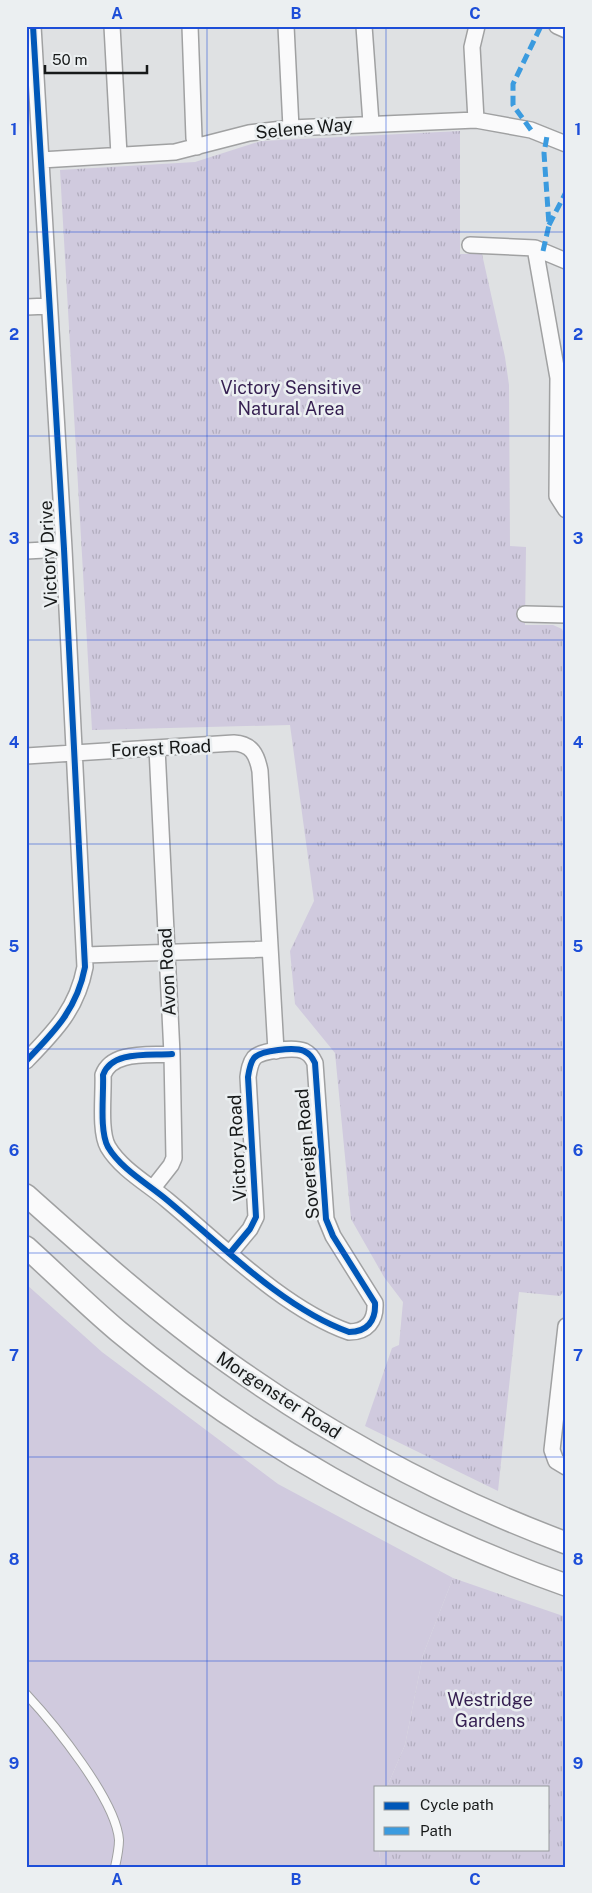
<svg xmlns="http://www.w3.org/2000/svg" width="592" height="1893" font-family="'Public Sans',sans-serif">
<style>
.grass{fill:url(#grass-tufts)}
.garden{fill:#d0cade}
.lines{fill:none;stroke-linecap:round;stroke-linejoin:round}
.service-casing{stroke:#a0a1a2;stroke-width:10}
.minor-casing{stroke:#a0a1a2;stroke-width:18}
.secondary-casing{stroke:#a0a1a2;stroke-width:24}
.service{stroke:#fafafb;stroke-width:8}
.minor{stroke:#fafafb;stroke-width:15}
.secondary{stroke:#fafafb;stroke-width:21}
.quiet{stroke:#3b9bdf;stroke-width:5;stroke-dasharray:10 5;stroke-linecap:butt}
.cycleway-casing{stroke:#ebeff1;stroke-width:9}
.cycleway{stroke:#0057b8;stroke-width:6}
.grid{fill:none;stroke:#1d4ed8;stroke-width:1;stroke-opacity:0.55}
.labels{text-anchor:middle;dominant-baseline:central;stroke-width:5;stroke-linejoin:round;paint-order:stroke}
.street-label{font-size:18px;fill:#171919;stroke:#ebeff1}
.park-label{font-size:18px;fill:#351f51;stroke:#ebeff1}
.neatline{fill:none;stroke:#1d4ed8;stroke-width:2}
.grid-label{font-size:16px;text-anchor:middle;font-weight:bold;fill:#1d4ed8}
</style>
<defs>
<pattern id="grass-tufts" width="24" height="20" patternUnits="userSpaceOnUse" patternTransform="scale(1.25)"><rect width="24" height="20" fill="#d0cade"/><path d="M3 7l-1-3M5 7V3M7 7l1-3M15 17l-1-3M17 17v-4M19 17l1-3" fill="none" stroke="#b2adbe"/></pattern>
</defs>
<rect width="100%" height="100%" fill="#dfe1e3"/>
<path class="grass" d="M460,131V254H482L505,357L509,385L510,546L526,547L525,625H553L562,629L566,638V1288L560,1296L519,1292L498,1491L365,1426L392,1348L399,1345L403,1302L384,1277L351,1219L335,1053L295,1004L290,951L314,901L290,725L92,730L60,170L195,162L261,141Z
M453,1578L566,1617V1867H381L379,1849H548V1787H387L405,1745L423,1655Z"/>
<path class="garden" d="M26,1284L102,1352L278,1484L453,1578L423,1655L405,1745L387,1787H376V1849H379L381,1867H26Z"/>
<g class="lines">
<g class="service-casing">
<path id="service" d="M26,1694C54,1724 116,1800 119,1840C119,1849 117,1858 115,1867"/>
</g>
<g class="minor-casing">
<path id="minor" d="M112,26L119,155
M190,26L194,138L197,147
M286,26L291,128
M364,26L371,123
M557,26L566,30
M476,120L472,47L477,26
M41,160L175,152L249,133L291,128L476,120L531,130L566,144
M470,245L535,248L566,261
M535,248L558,378L557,496L566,510
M26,307L49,306
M26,551L64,549
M525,614L566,615
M26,756L234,743C252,744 257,755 260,771L276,1051
M85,955L268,949
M172,1054C150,1056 112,1050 103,1075C104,1093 99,1131 108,1147C121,1169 148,1184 167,1200C220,1244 284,1309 349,1332C367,1332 376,1321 375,1303L333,1236L326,1219L315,1063C312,1057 310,1054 304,1051C295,1047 261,1050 254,1058C250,1063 249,1070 248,1077L256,1217L250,1229L230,1253
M26,1061C55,1031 77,1009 85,967L64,549L33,26
M153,1188L171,1165L174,1158L172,1054L157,748
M566,1326L552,1450L556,1461L566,1467"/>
</g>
<g class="secondary-casing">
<path id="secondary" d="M26,1195C92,1254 158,1313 230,1364C334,1438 446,1498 566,1543
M26,1247C57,1275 86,1304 118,1331C249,1441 405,1528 566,1585"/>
</g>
<use href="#service" class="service"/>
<use href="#minor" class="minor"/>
<use href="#secondary" class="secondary"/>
<path class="quiet" d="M561,26V28
M531,130L513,105V84L541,26
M549,225L566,192
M543,251L549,225L544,153L547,136"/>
<g class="cycleway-casing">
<path id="cycleway" d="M172,1054C150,1056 112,1050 103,1075C104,1093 99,1131 108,1147C121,1169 148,1184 167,1200C220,1244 284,1309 349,1332C367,1332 376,1321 375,1303L333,1236L326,1219L315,1063C312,1057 310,1054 304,1051C295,1047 261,1050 254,1058C250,1063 249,1070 248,1077L256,1217L250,1229L230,1253
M26,1061C55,1031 77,1009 85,967L64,549L33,26"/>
</g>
<use href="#cycleway" class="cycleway"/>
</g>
<path class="grid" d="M207,26V1867M386,26V1787M26,232H566M26,436H566M26,640H566M26,844H566M26,1049H566M26,1253H566M26,1457H566M26,1661H566M386,1849V1867"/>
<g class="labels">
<g class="street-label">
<text transform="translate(304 128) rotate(-5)">Selene Way</text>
<text transform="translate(48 554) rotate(-93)">Victory Drive</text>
<text transform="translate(161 748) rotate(-3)">Forest Road</text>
<text transform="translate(167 972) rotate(-93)">Avon Road</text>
<text transform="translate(237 1148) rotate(-93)">Victory Road</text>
<text transform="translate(307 1154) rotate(-95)">Sovereign Road</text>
<text transform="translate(279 1395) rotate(33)">Morgenster Road</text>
</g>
<g class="park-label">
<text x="291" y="387">Victory Sensitive<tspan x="291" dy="21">Natural Area</tspan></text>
<text x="490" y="1699">Westridge<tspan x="490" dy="21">Gardens</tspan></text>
</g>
</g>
<rect width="592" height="1893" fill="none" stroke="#ebeff1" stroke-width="55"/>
<rect x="374" y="1786" width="175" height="65" fill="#ebeff1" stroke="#96999b"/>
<rect x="384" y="1802" width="25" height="8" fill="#0057b8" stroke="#96999b"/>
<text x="420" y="1810" font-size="15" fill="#171919">Cycle path</text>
<rect x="384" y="1827" width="25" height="8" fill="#3b9bdf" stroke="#96999b"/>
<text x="420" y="1836" font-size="15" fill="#171919">Path</text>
<path d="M45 65v8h102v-8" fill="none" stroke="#171919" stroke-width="2.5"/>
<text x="52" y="65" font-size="15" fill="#171919" stroke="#ebeff1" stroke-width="4" paint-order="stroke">50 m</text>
<rect x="28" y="28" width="536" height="1838" class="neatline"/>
<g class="grid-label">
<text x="117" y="19">A</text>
<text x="296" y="19">B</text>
<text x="475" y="19">C</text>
<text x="14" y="135">1</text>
<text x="578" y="135">1</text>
<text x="14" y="340">2</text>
<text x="578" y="340">2</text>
<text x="14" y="544">3</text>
<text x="578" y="544">3</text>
<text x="14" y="748">4</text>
<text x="578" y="748">4</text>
<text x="14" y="952">5</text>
<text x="578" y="952">5</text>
<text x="14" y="1156">6</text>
<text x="578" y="1156">6</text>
<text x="14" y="1361">7</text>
<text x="578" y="1361">7</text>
<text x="14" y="1565">8</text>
<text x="578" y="1565">8</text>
<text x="14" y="1769">9</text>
<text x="578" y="1769">9</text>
<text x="117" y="1885">A</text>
<text x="296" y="1885">B</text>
<text x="475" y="1885">C</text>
</g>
</svg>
